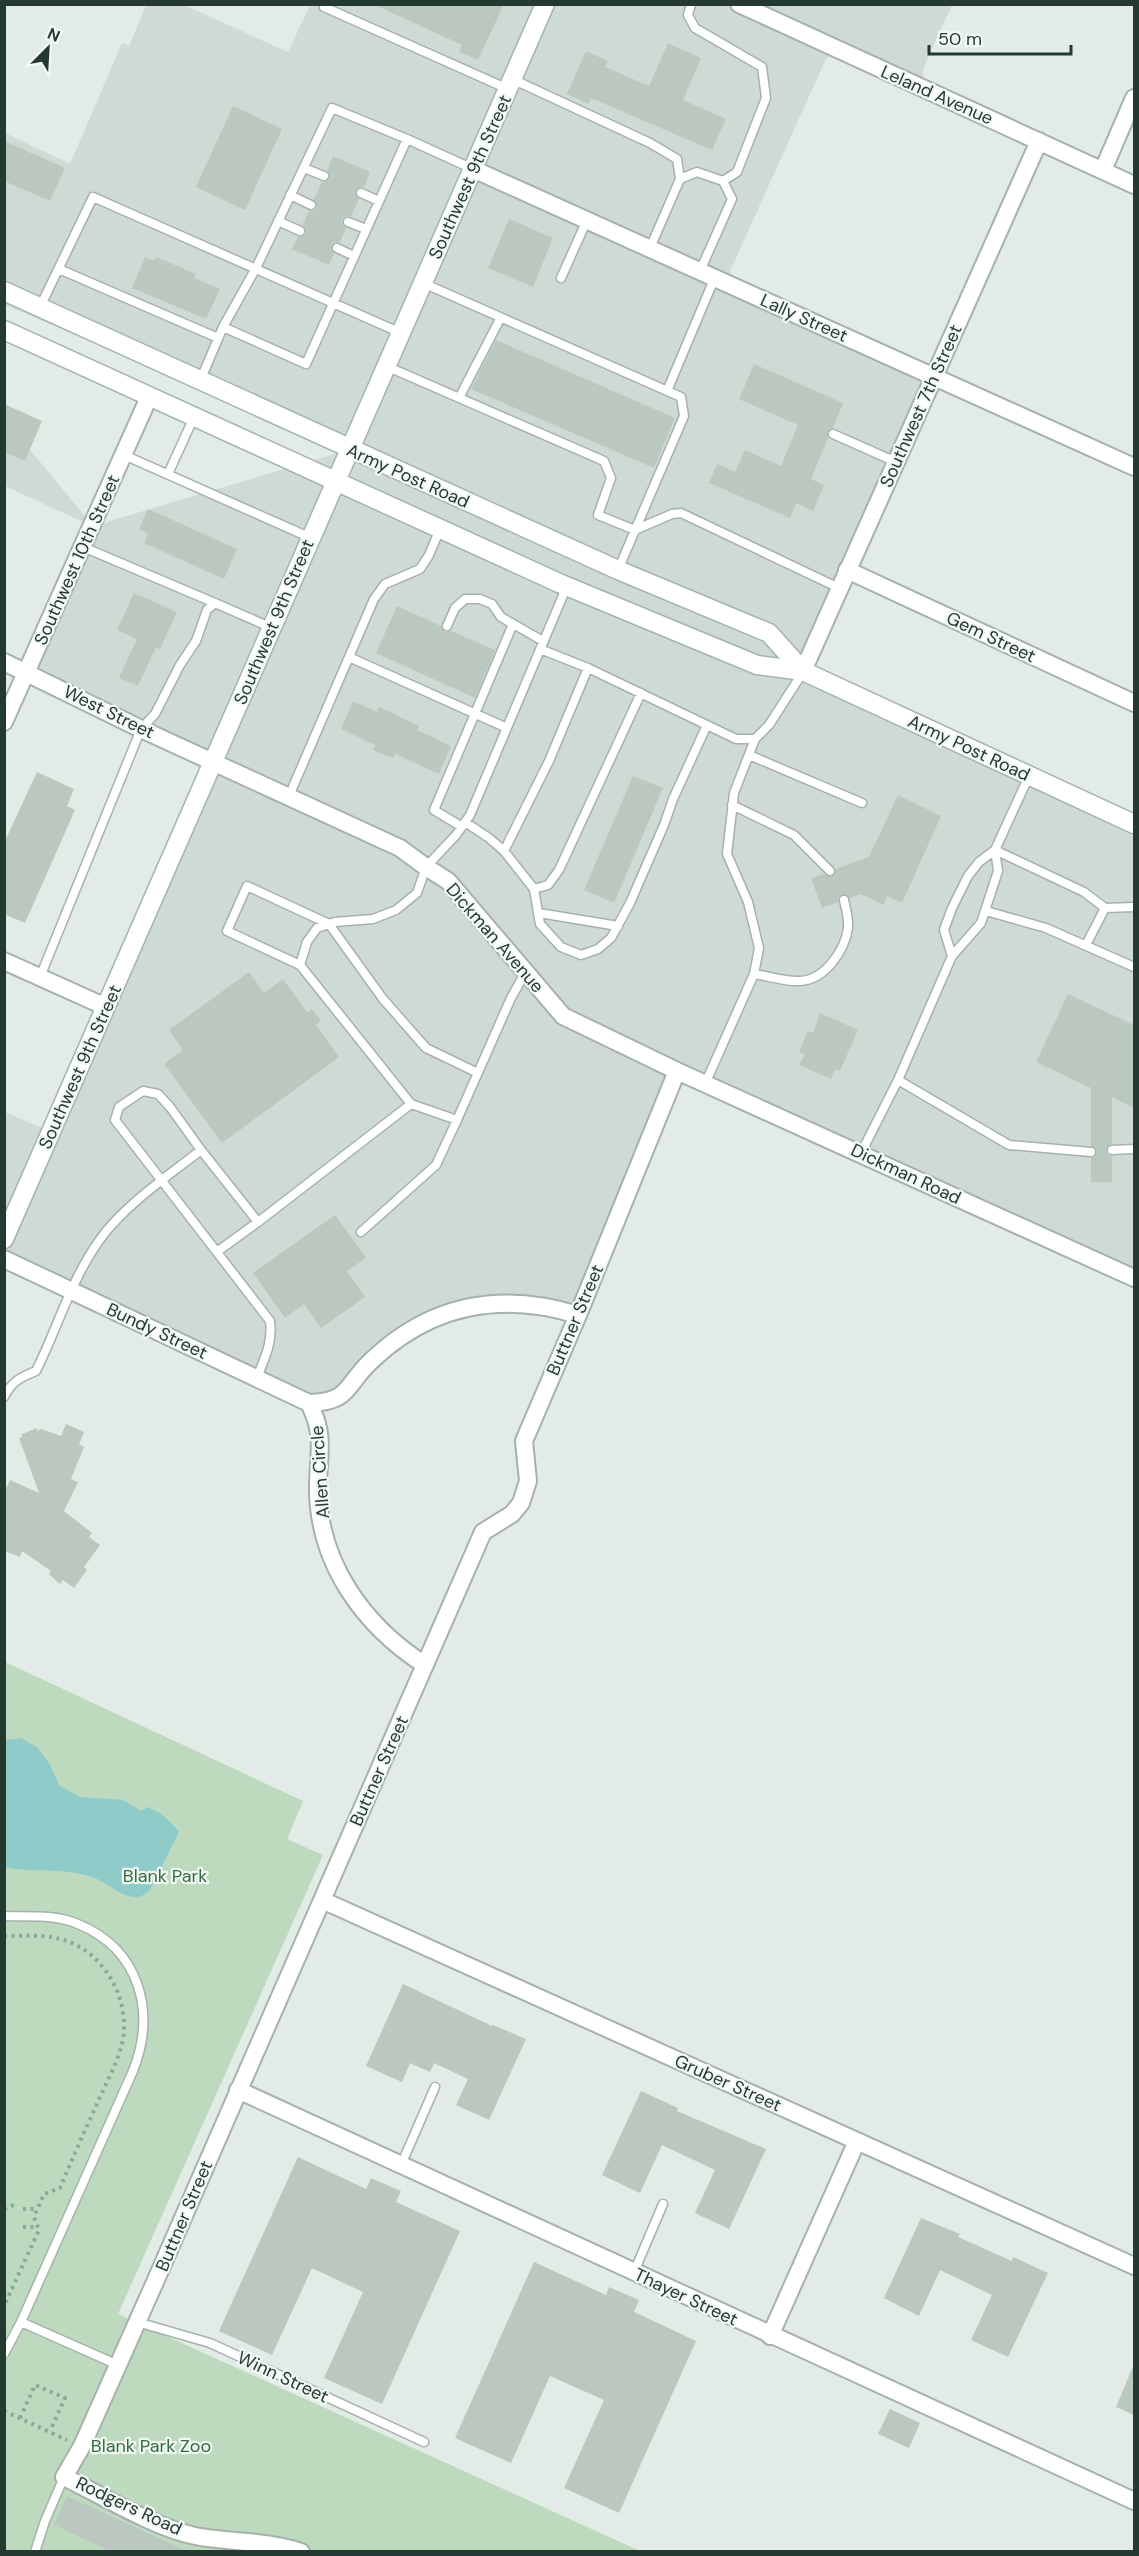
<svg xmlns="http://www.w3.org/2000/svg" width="1139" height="2556" font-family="'DM Sans',sans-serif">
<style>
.built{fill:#d0dad4}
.green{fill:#bddabf}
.water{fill:#8fcbc9}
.building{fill:#bac8c0}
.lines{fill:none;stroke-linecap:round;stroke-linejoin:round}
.service-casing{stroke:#a5b2ab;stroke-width:11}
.minor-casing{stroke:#a5b2ab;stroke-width:20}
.secondary-casing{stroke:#a2b5ab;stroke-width:21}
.path{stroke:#85ab98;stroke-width:4;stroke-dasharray:3 4.5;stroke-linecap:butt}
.service{stroke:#fff;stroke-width:8}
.minor{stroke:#fff;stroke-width:16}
.secondary{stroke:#fff;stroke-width:18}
.labels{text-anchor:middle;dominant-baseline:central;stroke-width:4.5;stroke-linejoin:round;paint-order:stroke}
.street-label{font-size:18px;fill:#243a30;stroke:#f2f8f4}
.park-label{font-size:18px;fill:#316d3d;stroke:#f2f8f4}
</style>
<rect width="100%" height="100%" fill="#e2ebe5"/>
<path class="built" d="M146,5H184L288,52L310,5H952L924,66L921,88L839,50L826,59L730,271L733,285L934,377L803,671L1134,824V1278L677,1071L578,1315L551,1307L434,1317L328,1403L5,1259V1112L51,1132L214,762L26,672L92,526L5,486L4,418L93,526L348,450L5,305V133L70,164L122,43L129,46Z"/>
<path class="green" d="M5,1662L303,1801L287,1839L323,1855L118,2314L640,2551L5,2552Z"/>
<path class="water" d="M21,1738L37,1747L49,1763L60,1786L80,1797L123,1800L142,1811L147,1807C162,1813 169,1819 179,1832L150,1890C132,1908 115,1887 97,1879C65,1866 36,1874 5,1867V1740Z"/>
<path class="building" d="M373,4H504L478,60L459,52L462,45Z
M668,43L701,58L683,100L726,119L712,150L591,98L588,104L567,94L586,51L608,61L605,67L649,86Z
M233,106L282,129L245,210L196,187Z
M4,141L65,168L50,201L4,181Z
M333,156L370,172L364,187L358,188L355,191L359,199L351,216H346L342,219V224L346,228L340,242H334L331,246L334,254L329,265L292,249L298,237L303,236L306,233L303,225L309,211H314L317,207L314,199L322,182L330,179V175L327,170Z
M509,219L553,238L533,287L488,268Z
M145,257L154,261L156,257L196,274L194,278L220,289L206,319L132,288Z
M496,340L675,418L654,468L471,389Z
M754,364L843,403L833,428L827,432L828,438L811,479L824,485L813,511L796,503L790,518L709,483L717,464L735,472L745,450L781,466L798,425L739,399Z
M4,404L42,421L25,461L4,452Z
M148,509L237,549L224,579L144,543L148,534L139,529Z
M134,593L177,612L160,649L156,647L138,686L119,678L137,639L117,630Z
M397,606L441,626L445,632L451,631L495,650L475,698L376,653Z
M353,701L377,712L379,707L419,726L417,730L451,746L439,774L395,754L393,758L373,750L375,745L341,729Z
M37,772L74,789L67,806L75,810L25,923L4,914V843Z
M633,776L663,788L614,903L584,890Z
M898,795L941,816L902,903L887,896L884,905L861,894L850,898L843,894L838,898V902L822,908L811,878L824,874L832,877L836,869L869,857Z
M249,972L264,993L283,979L307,1012L312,1009L321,1021L316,1025L339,1057L222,1143L164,1064L183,1050L169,1030Z
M1068,994L1134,1025V1108L1112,1097V1144L1106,1150L1107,1154L1112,1156V1182H1091V1158L1096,1156L1097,1152L1091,1146V1088L1036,1062Z
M820,1013L858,1030L840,1071L835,1069L831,1079L799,1065L805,1054L799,1052L808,1031L813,1033Z
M335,1215L366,1258L347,1271L365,1297L321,1328L304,1304L285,1318L253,1273Z
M66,1424L84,1432L79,1444L84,1447L71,1479L78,1482L64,1511L92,1533L89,1537L100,1545L84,1567L87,1570L74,1588L63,1580L60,1584L49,1574L51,1571L22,1551L20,1557L4,1551V1493L10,1480L39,1493L19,1438L22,1437V1434L37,1428V1431L41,1429L61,1436Z
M403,1984L492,2026L493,2025L526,2039L489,2120L456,2105L468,2079L434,2063L430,2072L410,2063L402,2082L366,2066Z
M641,2091L678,2108L677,2111L766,2149L729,2229L695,2213L715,2170L662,2145L640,2193L602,2175Z
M298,2157L366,2189L371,2178L401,2191L396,2202L460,2231L382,2404L324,2378L363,2292L312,2268L272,2355L219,2331Z
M921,2218L960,2234L958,2237L1012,2261L1013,2257L1048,2273L1008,2357L971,2340L992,2295L940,2270L919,2316L884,2298Z
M534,2262L606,2295L609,2287L639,2300L634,2312L696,2341L619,2513L564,2488L604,2400L550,2376L511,2463L455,2438Z
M1134,2364V2415L1116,2407Z
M890,2409L920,2423L909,2448L878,2434Z
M67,2496L189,2552H112L54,2525Z"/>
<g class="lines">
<g class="service-casing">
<path id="service" d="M325,4L324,7L508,89
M691,4L688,15L695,28L762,67L766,98L737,172L723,181
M512,79L650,143L677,159L680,179L650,248
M304,168L324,176
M680,179L697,172L723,181L732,199L700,271
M361,193L379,201
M290,195L311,205
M278,221L300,231
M348,222L366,229
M337,248L354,256
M59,269L218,338
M561,278L587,220
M423,283L681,397L684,416L618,570
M40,307L93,197L401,333
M223,327L306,364L407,139L473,169
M386,366L604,461L611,478L598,515L635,530L672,514L681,513L839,588
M200,381L223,327L256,268L332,108L407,139
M667,391L715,277
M459,398L500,319
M833,434L896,462
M124,455L311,538
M168,474L194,417
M83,547L215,603
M447,626L455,608L465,599H480L492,604L501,617L543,641
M540,649L588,668L736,739H755L769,725L803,672
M349,657L507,728
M749,755L862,803
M289,796L374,599L385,584L420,569L429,555L440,529
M732,805L794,835L830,871
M465,822L489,838L504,851L534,889L548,885L559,870L641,693
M462,827L434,810L513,624
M995,850L1084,892L1105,908L1134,907
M504,851L549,761L588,668
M534,889L540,924L561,947L581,955L598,949L611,938L630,903L664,825L673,799L707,725
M986,911L1046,928L1134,967
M539,913L618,926
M1086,945L1105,908
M952,956L944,930L952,908L968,876L979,862L995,850L1029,776
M300,965L227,931L247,886L329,924L383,999L426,1048L478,1073
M754,974C768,976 786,982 800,981C825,980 845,950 848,928C849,919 846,909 844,900
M40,977L141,729L155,714L180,665L196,641L207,610L215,603L272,628
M898,1080L1009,1145L1091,1152
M705,1084L754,974L759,948L748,902L727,854L734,793L755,739
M411,1104L457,1120L511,998L525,973
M201,1150L170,1107L158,1094L143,1091L119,1107L115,1120L270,1321C273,1343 264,1359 257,1378
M1112,1150L1134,1149
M861,1153L898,1080L952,956L981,923L998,871L995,850
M361,1232L436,1165L457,1120
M218,1251L258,1222
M4,1397C11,1382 21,1377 36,1371C58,1327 71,1279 101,1238C125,1205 168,1176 201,1150L258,1222L411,1104L300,965L307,942L317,928L335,922L373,919L396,910L417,893L426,867L456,835L470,815L567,586
M4,1916C29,1917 55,1914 78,1924C141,1950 156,2013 133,2071L21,2322L4,2354
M401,2165L435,2087
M634,2272L663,2204
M21,2322L118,2365
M137,2322L210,2343L424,2442
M35,2552L45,2521L64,2477"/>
</g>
<g class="minor-casing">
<path id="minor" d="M739,4L1134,185
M473,169L1134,467
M1103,170L1134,98
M847,570L1134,703
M4,662L141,729L400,848L426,867L448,881L563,1016L677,1071L1134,1278
M803,671L1039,141
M4,722L149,397
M4,961L106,1007
M4,1259L309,1403C350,1402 345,1386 370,1362C430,1304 500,1291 578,1315
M309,1403C326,1437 318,1453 318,1488C318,1563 364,1626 425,1665
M322,1900L1134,2266
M238,2090L1134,2501
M770,2336L857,2141
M301,2552C267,2540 230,2543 195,2536C153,2527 103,2496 64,2477L82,2446L155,2282L483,1532L512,1514L521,1503L528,1481L524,1441L578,1315L677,1071"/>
</g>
<g class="secondary-casing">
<path id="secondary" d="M4,291L618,570L769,633L803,671
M4,330L559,583L757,665L803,671L1134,824
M4,1239L545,4"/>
</g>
<path class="path" d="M4,1936C23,1936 42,1934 60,1939C102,1949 130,1997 123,2039C119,2059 109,2077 101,2095C87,2126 73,2157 60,2188L44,2194L34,2217L39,2230L4,2306
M4,2209L16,2204
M23,2209H38
M23,2227H38
M4,2411L67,2440
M20,2418L35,2385L65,2398L50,2431"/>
<use href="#service" class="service"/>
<use href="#minor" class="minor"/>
<use href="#secondary" class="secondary"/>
</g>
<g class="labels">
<g class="street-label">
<text transform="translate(937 95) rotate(24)">Leland Avenue</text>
<text transform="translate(470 177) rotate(-66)">Southwest 9th Street</text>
<text transform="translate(804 318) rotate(24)">Lally Street</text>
<text transform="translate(921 406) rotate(-66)">Southwest 7th Street</text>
<text transform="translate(408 476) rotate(24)">Army Post Road</text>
<text transform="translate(77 560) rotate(-66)">Southwest 10th Street</text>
<text transform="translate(274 622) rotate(-67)">Southwest 9th Street</text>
<text transform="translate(991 637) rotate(25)">Gem Street</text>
<text transform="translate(109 712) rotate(26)">West Street</text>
<text transform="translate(969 748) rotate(25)">Army Post Road</text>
<text transform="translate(495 938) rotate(49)">Dickman Avenue</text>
<text transform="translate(80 1067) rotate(-66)">Southwest 9th Street</text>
<text transform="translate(906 1174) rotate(25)">Dickman Road</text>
<text transform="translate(575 1320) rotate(-67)">Buttner Street</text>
<text transform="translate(157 1331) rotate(25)">Bundy Street</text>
<text transform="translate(320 1472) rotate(-94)">Allen Circle</text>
<text transform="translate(379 1771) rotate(-66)">Buttner Street</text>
<text transform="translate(728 2083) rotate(24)">Gruber Street</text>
<text transform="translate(184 2216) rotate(-67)">Buttner Street</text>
<text transform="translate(686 2297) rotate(25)">Thayer Street</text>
<text transform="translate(283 2377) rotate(25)">Winn Street</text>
<text transform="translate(129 2506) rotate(25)">Rodgers Road</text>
</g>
<g class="park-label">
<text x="165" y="1876">Blank Park</text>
<text x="151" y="2446">Blank Park Zoo</text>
</g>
</g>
<rect width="1139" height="2556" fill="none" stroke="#243a30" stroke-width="12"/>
<g transform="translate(48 48) rotate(24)" stroke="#f2f8f4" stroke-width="4.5" paint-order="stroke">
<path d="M0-4.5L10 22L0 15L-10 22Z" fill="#243a30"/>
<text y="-9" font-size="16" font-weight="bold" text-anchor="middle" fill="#243a30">N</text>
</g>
<path d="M929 45v9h142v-9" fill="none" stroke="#243a30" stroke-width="3"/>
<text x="938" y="45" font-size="18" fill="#243a30" stroke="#f2f8f4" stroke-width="4.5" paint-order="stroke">50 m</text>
</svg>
